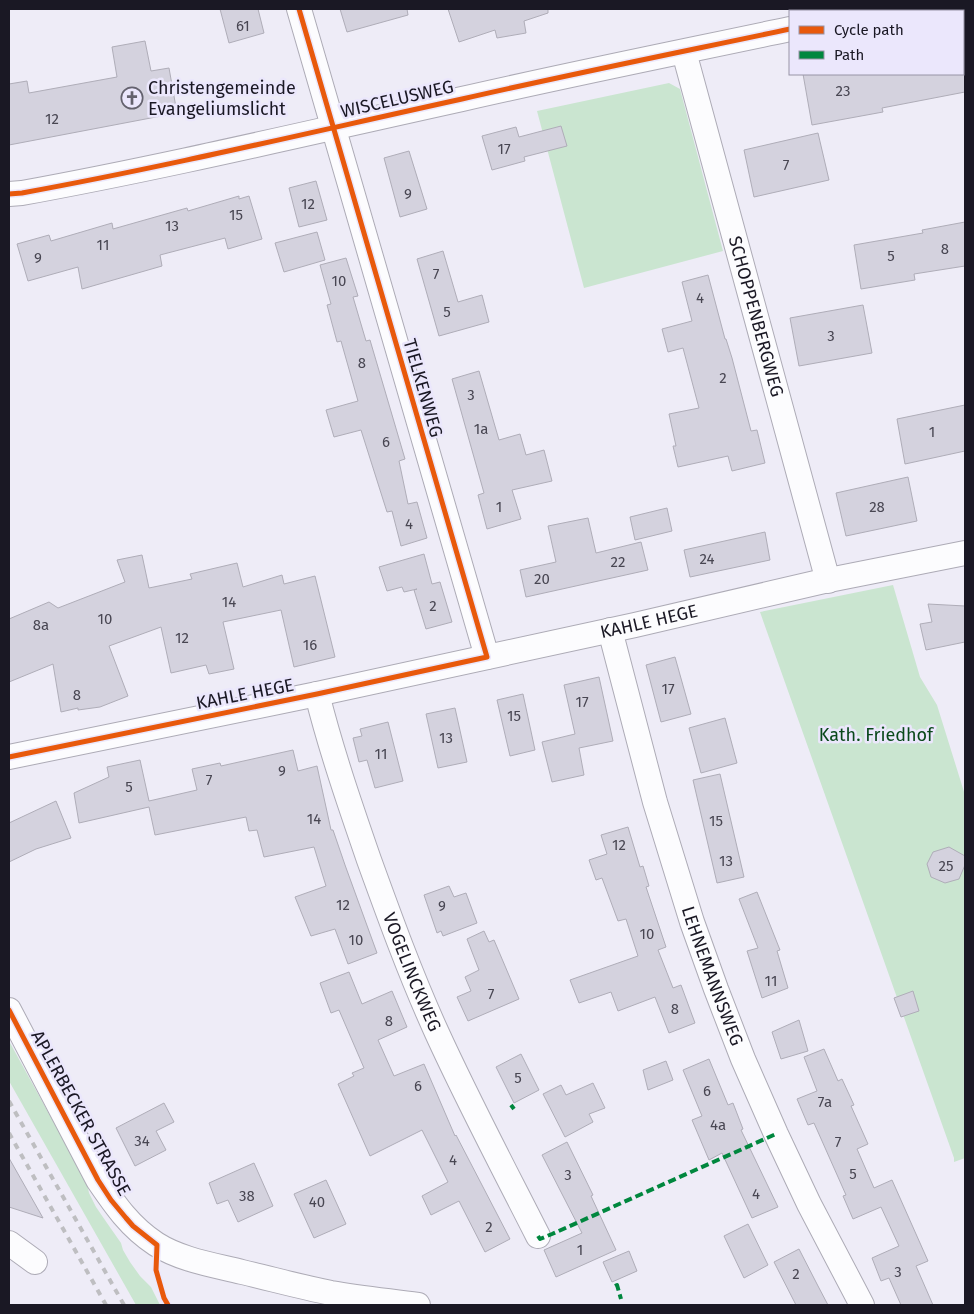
<svg xmlns="http://www.w3.org/2000/svg" width="974" height="1314" font-family="'Fira Sans',sans-serif">
<style>
.green{fill:#cae5d0}
.building{fill:#d4d2de;stroke:#afadb8}
.lines{fill:none;stroke-linecap:round;stroke-linejoin:round}
.minor-casing{stroke:#adabb6;stroke-width:26}
.minor{stroke:#fcfcfe;stroke-width:24}
.rail{stroke:#bebec1;stroke-width:4;stroke-dasharray:6 6;stroke-linecap:butt}
.quiet{stroke:#00873e;stroke-width:4;stroke-dasharray:8 4;stroke-linecap:butt}
.cycleway-casing{stroke:#ebe7fc;stroke-width:8}
.cycleway{stroke:#e8590c;stroke-width:5}
.labels{text-anchor:middle;dominant-baseline:central;stroke-width:5;stroke-linejoin:round;paint-order:stroke}
.number-label{font-size:15px;fill:#484652}
.poi-label{font-size:18px;fill:#1a1824;stroke:#ebe7fc;text-anchor:start}
.street-label{font-size:18px;fill:#1a1824;stroke:#ebe7fc}
.park-label{font-size:18px;fill:#09481a;stroke:#ebe7fc}
</style>
<rect width="100%" height="100%" fill="#eeecf7"/>
<path class="green" d="M669,83L680,89L723,251L584,288L537,111Z
M893,585L920,677L937,705L965,795V1158L954,1162V1158L760,612Z
M9,1041L87,1183L89,1193L96,1207L107,1223L121,1243L123,1250L130,1262L140,1276L151,1287L160,1305H136L9,1081Z"/>
<path class="building" d="M220,9H258L264,33L229,43Z
M340,9H407L408,15L347,32Z
M448,9H548V13L524,21L526,33L497,38L495,30L459,42Z
M145,41L151,71L169,68L177,113L9,145V84L27,81L29,93L117,77L112,47Z
M803,74H965V92L882,108L883,112L812,125Z
M561,126L567,146L524,157L525,161L492,170L482,136L516,127L519,137Z
M818,133L829,180L754,197L744,150Z
M409,151L427,209L400,217L384,158Z
M316,181L327,220L299,227L289,188Z
M239,196V199L249,196L262,239L228,249L225,238L160,255L162,266L82,289L78,267L28,281L17,244L49,235L51,241L112,223L113,229L187,208L188,211Z
M965,222V266L914,274L915,280L861,289L854,245L923,233L922,230Z
M317,232L325,260L284,272L275,243Z
M443,251L458,302L482,295L489,322L439,336L417,259Z
M346,258L358,296L353,297L366,341L370,340L405,459L399,461L408,504L417,502L427,538L401,546L392,511L387,512L361,430L334,437L326,410L358,401L341,341L337,342L327,305L331,304L320,265Z
M708,275L725,339H726L732,358L751,431L757,430L765,463L732,471L728,456L678,467L673,446H676L669,414L699,408L683,348L668,352L662,329L692,321L682,282Z
M863,305L872,353L799,366L790,318Z
M479,371L499,440L520,434L526,455L544,450L552,481L512,490L521,519L487,529L478,495L484,493L452,379Z
M965,405V451L905,464L897,419Z
M908,477L917,521L846,536L836,493Z
M667,508L672,531L635,540L630,517Z
M588,518L596,553L641,542L648,570L526,597L520,570L556,562L548,526Z
M765,532L770,560L690,577L684,550Z
M424,554L432,584L440,582L452,622L426,629L414,590L417,589L404,592L402,587L387,591L379,567Z
M142,555L149,588L192,579L190,574L237,563L243,587L282,575L284,584L315,576L335,657L294,667L281,610L223,622L234,669L209,674L206,665L171,673L161,627L109,646L128,696L100,707L78,710V708L61,712L53,664L9,682V619L49,602L58,608L125,582L117,560Z
M928,604L965,606V642L926,650L920,624L932,622Z
M675,657L691,714L661,722L646,665Z
M599,677L613,741L579,748L584,775L552,782L542,742L575,734L564,685Z
M523,694L535,750L510,756L497,700Z
M455,708L467,762L438,768L426,714Z
M725,718L737,763L701,773L689,728Z
M388,722L403,781L375,788L367,760L359,762L353,738L362,736L360,729Z
M293,750L298,771L317,766L331,830H333L345,865L377,953L348,964L335,929L311,936L295,897L326,886L314,847L264,857L257,830L249,831L246,817L155,835L149,807L79,823L74,793L109,777L107,767L140,760L149,801L197,790L192,769L220,763L221,766Z
M720,774L744,877L717,883L693,780Z
M56,801L71,838L36,849L9,862V823Z
M628,827L640,867L643,866L649,886L646,887L666,947L658,950L673,988L681,985L695,1023L669,1033L655,997L618,1011L611,992L579,1003L570,980L638,956L626,919L618,921L602,878L596,880L589,860L607,854L601,835Z
M949,847L965,856V865L959,879L945,883L931,877L927,864L933,852Z
M449,886L454,897L466,893L477,923L443,936L441,931L437,933L424,895Z
M757,892L780,950L777,951L788,988L762,998L747,951L758,948L739,899Z
M484,931L489,942L494,940L519,999L468,1021L457,997L471,991L465,977L479,970L467,939Z
M349,972L362,1004L392,991L407,1027L378,1040L394,1076L424,1064L455,1136L456,1135L510,1239L485,1252L459,1201L431,1215L422,1196L448,1182L422,1130L370,1156L338,1084L354,1076L352,1073L364,1068L339,1010L331,1013L320,983Z
M913,991L919,1011L901,1017L894,998Z
M799,1020L808,1051L781,1059L772,1032Z
M824,1049L838,1081L842,1079L854,1105L851,1106L868,1144L857,1149L874,1188L892,1180L928,1261L916,1266L933,1305H901L889,1278L881,1281L872,1258L899,1246L881,1207L853,1219L843,1196L846,1195L814,1123L808,1125L797,1099L817,1091L804,1057Z
M521,1054L539,1090L514,1103L496,1067Z
M709,1059L728,1105L733,1103L743,1129L741,1130L778,1207L752,1218L722,1153L709,1160L692,1120L702,1116L683,1070Z
M666,1061L673,1080L648,1090L643,1070Z
M593,1083L605,1108L589,1114L593,1122L565,1137L543,1094L561,1085L566,1095Z
M164,1103L174,1122L156,1131L166,1150L135,1166L116,1128Z
M567,1142L593,1195L591,1196L616,1250L556,1277L544,1250L582,1233L542,1155Z
M9,1158L43,1218L9,1207Z
M254,1163L273,1206L238,1222L228,1200L217,1204L209,1183Z
M326,1180L346,1224L314,1238L294,1194Z
M748,1224L768,1265L744,1278L724,1236Z
M799,1249L818,1286L828,1305H796L774,1262Z
M629,1251L637,1271L612,1282L603,1262Z"/>
<g class="lines">
<g class="minor-casing">
<g id="minor">
<path d="M299,9L487,657"/>
<path d="M869,11L880,9"/>
<path id="s1" d="M684,52L828,581"/>
<path d="M9,194L22,193C170,166 316,131 462,99C571,74 681,52 790,29"/>
<path id="s2" d="M610,630L655,802L692,922L716,989L743,1059L776,1134L809,1204L862,1305"/>
<path id="s3" d="M317,694C331,750 350,805 369,860C390,918 411,976 437,1033C468,1101 504,1169 538,1236"/>
<path id="s4" d="M9,757L317,694L635,625L824,581L965,553"/>
<path d="M9,1010L98,1180C115,1205 130,1227 156,1244C181,1260 214,1265 242,1272C272,1279 301,1287 331,1293C360,1298 389,1301 418,1305"/>
<path d="M9,1243L35,1262"/>
</g>
</g>
<use href="#minor" class="minor"/>
<path class="rail" d="M9,1101L124,1305
M9,1133L106,1305"/>
<path class="quiet" d="M511,1105L514,1109
M538,1236L540,1239L552,1234L776,1134
M615,1286L617,1285L621,1299"/>
<g class="cycleway-casing">
<path id="cycleway" d="M9,194L22,193C170,166 316,131 462,99C571,74 681,52 790,29
M9,757L317,694L487,657L299,9
M9,1010L98,1180L111,1200L126,1218L133,1226L157,1245L156,1270L164,1298L168,1305"/>
</g>
<use href="#cycleway" class="cycleway"/>
</g>
<defs>
<g id="church-ring" transform="scale(1.125)"><circle r="9.5" fill="#ebe7fc" stroke="#64626e" stroke-width="1.5"/><path d="M-1.2-6h2.4v3.5h3.3v2.4h-3.3V6h-2.4V-.1h-3.3v-2.4h3.3Z" fill="#64626e"/></g>
</defs>
<g fill-rule="evenodd">
<use href="#church-ring" x="132" y="98"/>
</g>
<g class="labels">
<g class="number-label">
<text x="243" y="26">61</text>
<text x="843" y="91">23</text>
<text x="52" y="119">12</text>
<text x="504" y="149">17</text>
<text x="786" y="165">7</text>
<text x="408" y="194">9</text>
<text x="308" y="204">12</text>
<text x="236" y="215">15</text>
<text x="172" y="226">13</text>
<text x="103" y="245">11</text>
<text x="945" y="249">8</text>
<text x="891" y="256">5</text>
<text x="38" y="258">9</text>
<text x="436" y="274">7</text>
<text x="339" y="281">10</text>
<text x="700" y="298">4</text>
<text x="447" y="312">5</text>
<text x="831" y="336">3</text>
<text x="362" y="363">8</text>
<text x="723" y="378">2</text>
<text x="471" y="395">3</text>
<text x="481" y="429">1a</text>
<text x="932" y="432">1</text>
<text x="386" y="442">6</text>
<text x="499" y="507">1</text>
<text x="877" y="507">28</text>
<text x="409" y="524">4</text>
<text x="707" y="559">24</text>
<text x="618" y="562">22</text>
<text x="542" y="579">20</text>
<text x="229" y="602">14</text>
<text x="433" y="606">2</text>
<text x="105" y="619">10</text>
<text x="41" y="625">8a</text>
<text x="182" y="638">12</text>
<text x="310" y="645">16</text>
<text x="668" y="689">17</text>
<text x="77" y="695">8</text>
<text x="582" y="702">17</text>
<text x="514" y="716">15</text>
<text x="446" y="738">13</text>
<text x="381" y="754">11</text>
<text x="282" y="771">9</text>
<text x="209" y="780">7</text>
<text x="129" y="787">5</text>
<text x="314" y="819">14</text>
<text x="716" y="821">15</text>
<text x="619" y="845">12</text>
<text x="726" y="861">13</text>
<text x="946" y="866">25</text>
<text x="343" y="905">12</text>
<text x="442" y="906">9</text>
<text x="647" y="934">10</text>
<text x="356" y="940">10</text>
<text x="771" y="981">11</text>
<text x="491" y="994">7</text>
<text x="675" y="1009">8</text>
<text x="389" y="1021">8</text>
<text x="518" y="1078">5</text>
<text x="418" y="1086">6</text>
<text x="707" y="1091">6</text>
<text x="825" y="1102">7a</text>
<text x="718" y="1125">4a</text>
<text x="142" y="1141">34</text>
<text x="838" y="1142">7</text>
<text x="453" y="1160">4</text>
<text x="853" y="1174">5</text>
<text x="568" y="1175">3</text>
<text x="756" y="1194">4</text>
<text x="247" y="1196">38</text>
<text x="317" y="1202">40</text>
<text x="489" y="1227">2</text>
<text x="580" y="1250">1</text>
<text x="898" y="1272">3</text>
<text x="796" y="1274">2</text>
</g>
<g class="poi-label">
<text x="148" y="88">Christengemeinde<tspan x="148" dy="21">Evangeliumslicht</tspan></text>
</g>
<g class="street-label">
<text transform="translate(397 99) rotate(-13)">WISCELUSWEG</text>
<text stroke="none"><textPath href="#s1" startOffset="274">SCHOPPENBERGWEG</textPath></text>
<text transform="translate(423 388) rotate(74)">TIELKENWEG</text>
<text stroke="none"><textPath href="#s4" startOffset="654">KAHLE HEGE</textPath></text>
<text transform="translate(245 694) rotate(-11)">KAHLE HEGE</text>
<text stroke="none"><textPath href="#s3" startOffset="294">VOGELINCKWEG</textPath></text>
<text stroke="none"><textPath href="#s2" startOffset="361">LEHNEMANNSWEG</textPath></text>
<text transform="translate(81 1113) rotate(61)">APLERBECKER STRASSE</text>
</g>
<g class="park-label">
<text x="876" y="735">Kath. Friedhof</text>
</g>
</g>
<rect width="974" height="1314" fill="none" stroke="#1a1824" stroke-width="20"/>
<rect x="789" y="10" width="175" height="65" fill="#ebe7fc" stroke="#9794a6"/>
<rect x="799" y="26" width="25" height="8" fill="#e8590c" stroke="#9794a6"/>
<text x="834" y="35" font-size="15" fill="#1a1824">Cycle path</text>
<rect x="799" y="51" width="25" height="8" fill="#00873e" stroke="#9794a6"/>
<text x="834" y="60" font-size="15" fill="#1a1824">Path</text>
</svg>
